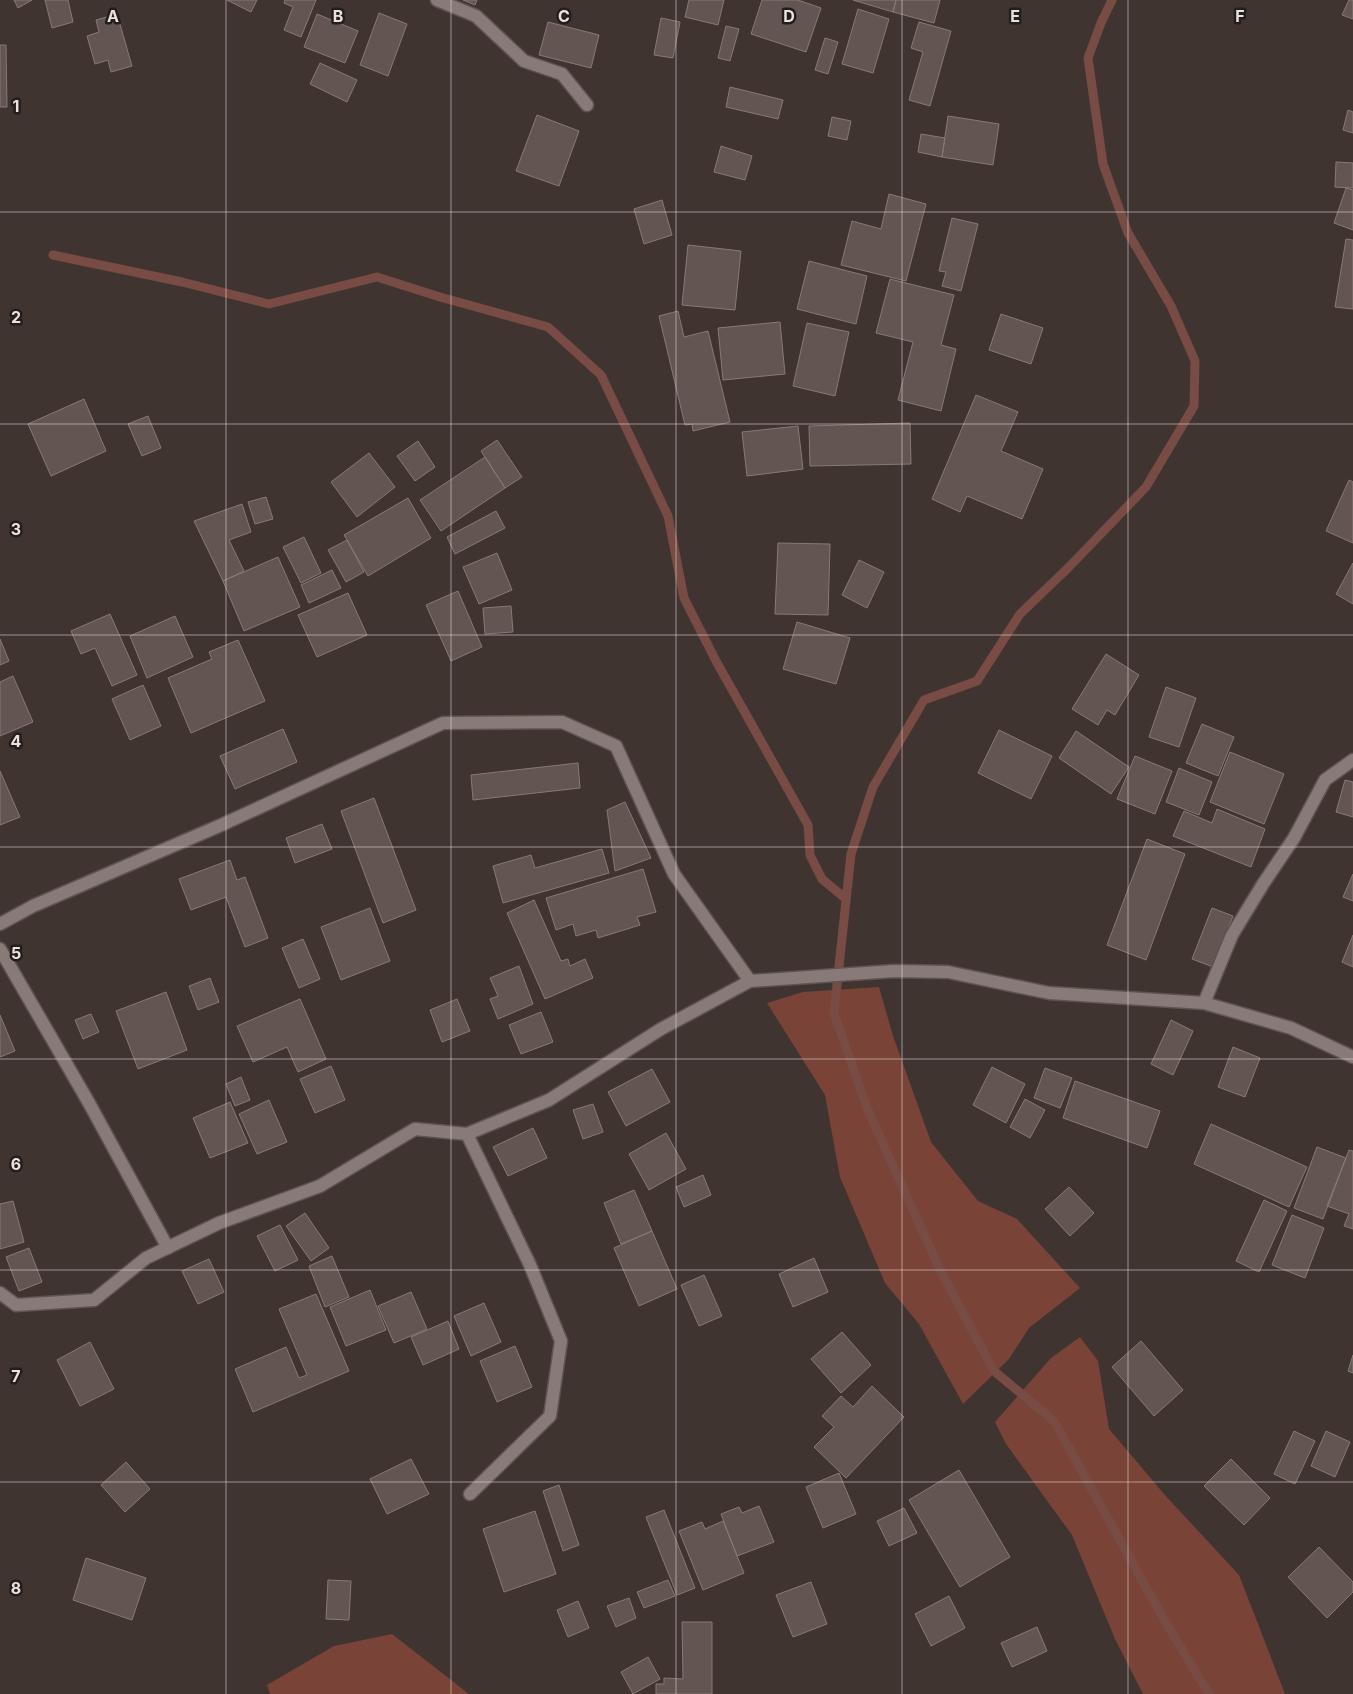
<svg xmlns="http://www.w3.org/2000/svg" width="1353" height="1694" font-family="Inter,sans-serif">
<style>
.green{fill:#7a4337}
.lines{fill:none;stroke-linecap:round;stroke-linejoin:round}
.stream{stroke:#784b44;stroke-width:9}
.building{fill:#625552;stroke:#887976}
.minor-casing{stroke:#5e5351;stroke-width:15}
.minor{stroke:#887a77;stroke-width:12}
.grid{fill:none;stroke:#eae2e0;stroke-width:1;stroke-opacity:0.55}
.grid-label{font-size:16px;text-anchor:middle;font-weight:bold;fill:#eae2e0;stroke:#231d1c;stroke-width:5;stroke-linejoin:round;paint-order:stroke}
</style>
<rect width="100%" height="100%" fill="#403431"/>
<path class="green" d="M879,987L893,1036L931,1142L978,1201L1017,1219L1080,1288L1029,1328L1009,1359L963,1404L919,1324L885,1283L840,1177L825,1095L767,1003L803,992Z
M1080,1337L1098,1361L1109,1429L1164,1494L1239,1575L1285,1694H1143L1115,1639L1072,1535L1006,1444L995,1422L1051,1358Z
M392,1634L469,1694H270L267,1685L334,1646Z"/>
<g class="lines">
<path class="stream" d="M1112,0L1101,23L1088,58L1103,164L1128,233L1171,306L1195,361L1194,406L1146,487L1068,568L1020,614L977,681L924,700L873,787L851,854L834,1013L867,1108L941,1272L994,1371L1054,1421L1163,1618L1209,1694
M53,255L182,282L269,304L377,277L440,297L548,327L601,375L668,516L684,598L716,661L808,825L810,855L822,879L846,899"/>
</g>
<path class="building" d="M14,0H32L18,8Z
M45,0H68L73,22L52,28Z
M227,0H257L251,12Z
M285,0H316L301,37L284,30L293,7L284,3Z
M463,0H477L475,5Z
M689,0H724L718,25L685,17Z
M762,0H798L821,8L806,52L751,34Z
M853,0H896L893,12Z
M896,0H940L934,23L893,12Z
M1349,0H1353V19L1342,15Z
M858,9L889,19L873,73L842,64Z
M379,13L407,24L388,76L360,65Z
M117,14L132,66L111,72L108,60L95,64L87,36L99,32L96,20Z
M317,14L358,31L345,63L304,47Z
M661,18L680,22L673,58L654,55Z
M548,22L599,35L591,68L539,55Z
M919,22L951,31L930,106L909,100L923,52L911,48Z
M726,26L739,29L730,61L718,58Z
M825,38L838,42L828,74L815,70Z
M0,45H6L7,107H0Z
M320,63L357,80L347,102L310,84Z
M730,87L783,100L778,119L726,107Z
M1348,110L1353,112V133L1343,130Z
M537,115L579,131L559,186L516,171Z
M948,116L999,124L993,165L942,157Z
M832,117L851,121L847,140L828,136Z
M921,134L945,138L942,157L918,152Z
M721,146L752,156L745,180L714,172Z
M1336,162L1353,163V188L1335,187Z
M1346,188L1353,190V230L1334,223Z
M889,194L926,204L906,281L841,265L852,221L881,229Z
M662,200L672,235L644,244L634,209Z
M952,218L978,224L961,291L942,286L946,272L939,271Z
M1346,239L1353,240V309L1335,307Z
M688,245L741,251L735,310L682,305Z
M809,261L867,276L856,324L797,309Z
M890,279L954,295L941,345L956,349L941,411L898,400L913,342L876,333Z
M678,311L684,337L708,331L730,422L693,431L692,424L685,425L659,316Z
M1001,314L1043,328L1031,364L989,350Z
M780,322L785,374L723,380L718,328Z
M807,323L849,332L835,396L793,386Z
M976,395L1018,412L1001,451L1043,469L1022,519L967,496L960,512L932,499Z
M84,399L106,451L51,476L28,424Z
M148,416L161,448L142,456L128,424Z
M910,423L911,464L810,466L809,426Z
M798,426L803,469L747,476L742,432Z
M497,440L522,477L505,488L481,451Z
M418,441L435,467L415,481L397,456Z
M369,453L395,487L357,517L331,482Z
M485,457L505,488L441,531L420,500Z
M1349,480L1353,482V543L1326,531Z
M266,497L273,519L255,524L248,502Z
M408,498L431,538L368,576L344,535Z
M242,504L251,532L229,540L244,571L223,581L194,521Z
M496,511L505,528L455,554L447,537Z
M304,537L321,573L301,583L283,547Z
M347,540L364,572L346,582L328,550Z
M778,543L830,544L828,615L775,614Z
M497,553L512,590L479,604L463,567Z
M278,557L300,607L244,631L223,581Z
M859,560L884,572L867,608L842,595Z
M1353,563V604L1336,594Z
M332,570L341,588L309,603L301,585Z
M458,591L482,647L451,661L426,605Z
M348,593L367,635L317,657L298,615Z
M511,606L513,632L485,634L483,608Z
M110,614L137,675L112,686L95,648L81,654L71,631Z
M175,616L193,657L147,678L130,636Z
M797,622L850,638L836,684L783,669Z
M0,639L9,661L0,665Z
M238,640L265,701L191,733L168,678L212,659L209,652Z
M1106,654L1139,675L1115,715L1107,710L1098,725L1072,709Z
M13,676L33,722L0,736V682Z
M143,685L161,726L130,740L112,699Z
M1166,687L1196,698L1179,747L1149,737Z
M1202,724L1234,737L1218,776L1186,763Z
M283,729L297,762L235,789L220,756Z
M999,730L1052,756L1031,799L978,773Z
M1076,731L1129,767L1111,794L1059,758Z
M1230,752L1284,774L1264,824L1210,802Z
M1135,756L1172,771L1155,814L1117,799Z
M578,763L580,788L473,800L471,775Z
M1179,768L1212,782L1199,815L1166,802Z
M0,771L20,817L0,825Z
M1345,780L1353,782V817L1336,812Z
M374,798L416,910L383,923L341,811Z
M625,802L651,858L615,871L607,810Z
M1217,809L1265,829L1251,867L1173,836L1184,811L1212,823Z
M322,824L332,849L295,863L286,838Z
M1147,839L1185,854L1146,960L1107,945Z
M602,849L609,873L503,903L493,866L531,855L535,868Z
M230,860L237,880L245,877L268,938L245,947L226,897L191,910L179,879Z
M643,869L656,912L637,917L640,925L598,938L596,930L576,936L573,924L556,930L546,898Z
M1353,874V901L1343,897Z
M534,900L561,961L568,959L570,966L585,959L593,978L545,999L507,913Z
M370,908L390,961L341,980L321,927Z
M1212,908L1233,916L1213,967L1192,959Z
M1353,935V967L1342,962Z
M303,939L320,979L299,988L282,948Z
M519,966L533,1004L498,1019L490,999L498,996L490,978Z
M210,978L219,1002L198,1010L189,986Z
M166,992L187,1050L138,1069L116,1011Z
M300,999L326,1059L298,1072L287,1047L253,1062L237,1026Z
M457,999L470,1031L442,1042L430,1010Z
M541,1012L553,1042L521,1054L509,1025Z
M91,1014L99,1032L83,1039L75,1020Z
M0,1015L15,1051L0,1057Z
M1171,1020L1193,1031L1173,1075L1151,1064Z
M1233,1047L1260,1058L1245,1097L1218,1087Z
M331,1066L345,1100L315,1113L300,1079Z
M992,1067L1025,1084L1006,1123L973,1105Z
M1045,1068L1072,1078L1060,1108L1034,1098Z
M652,1069L670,1102L626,1126L608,1092Z
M241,1077L250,1100L235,1106L226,1084Z
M1075,1081L1160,1111L1147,1148L1063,1118Z
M1025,1099L1045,1110L1030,1138L1010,1127Z
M269,1100L287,1142L257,1154L239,1114Z
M230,1102L248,1143L210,1158L193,1118Z
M593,1104L603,1132L583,1139L573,1110Z
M1211,1124L1307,1167L1289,1207L1194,1164Z
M533,1128L547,1158L508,1176L493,1147Z
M666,1133L686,1169L649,1190L629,1154Z
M1317,1147L1346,1158L1323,1219L1294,1208Z
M1349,1150L1353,1151V1229L1344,1226L1349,1214L1327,1206Z
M703,1175L711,1195L684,1207L676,1187Z
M1069,1187L1094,1213L1070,1236L1045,1209Z
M634,1190L652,1231L621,1244L604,1203Z
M1264,1200L1287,1211L1259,1272L1236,1261Z
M13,1201L24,1242L0,1249V1204Z
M305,1213L329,1248L311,1261L286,1226Z
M1292,1215L1324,1228L1305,1278L1272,1265Z
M280,1225L298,1260L275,1271L257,1236Z
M652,1231L677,1289L639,1306L614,1248Z
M29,1248L42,1282L19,1291L6,1257Z
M332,1256L349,1297L325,1307L309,1266Z
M814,1258L828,1292L793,1307L779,1274Z
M209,1259L224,1292L198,1304L182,1271Z
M704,1275L722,1316L699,1326L681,1285Z
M370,1290L386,1330L346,1346L330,1307Z
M411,1292L427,1329L394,1343L378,1306Z
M316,1294L349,1371L253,1412L235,1369L286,1347L299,1378L307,1375L279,1309Z
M484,1303L501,1342L471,1356L454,1316Z
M448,1321L459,1349L423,1365L411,1337Z
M842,1332L871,1365L841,1393L811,1359Z
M1141,1341L1183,1390L1154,1416L1112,1367Z
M90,1342L114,1389L80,1406L57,1360Z
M515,1346L532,1387L497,1402L480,1361Z
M1353,1355V1373L1348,1371Z
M872,1386L904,1417L846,1478L814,1447L834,1427L822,1416L841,1396L853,1407Z
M1294,1431L1315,1441L1295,1484L1274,1474Z
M1326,1431L1350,1442L1335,1477L1311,1466Z
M411,1459L429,1494L387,1514L370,1479Z
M1231,1459L1270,1498L1244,1525L1204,1486Z
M126,1462L150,1489L125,1512L101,1485Z
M959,1470L1010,1557L960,1587L909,1500Z
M839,1473L856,1514L823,1528L806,1487Z
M559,1485L579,1545L563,1551L543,1491Z
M759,1506L774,1542L737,1556L721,1514L739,1507L742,1513Z
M904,1508L917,1533L889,1546L877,1521Z
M664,1510L695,1588L677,1595L646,1517Z
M535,1511L556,1574L504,1592L483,1529Z
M723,1521L744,1573L703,1590L679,1531L702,1522L705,1529Z
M1319,1547L1353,1582V1592L1327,1618L1288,1577Z
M86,1558L146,1578L132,1620L73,1600Z
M328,1580L351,1581L349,1620L326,1619Z
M668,1580L675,1596L644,1608L637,1592Z
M811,1582L827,1624L793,1637L776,1595Z
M949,1596L965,1628L931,1646L915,1614Z
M629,1598L636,1618L616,1627L607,1606Z
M578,1601L589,1628L568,1637L557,1610Z
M682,1622H712V1694H656V1684H664V1678L683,1679Z
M1037,1627L1047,1651L1012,1667L1001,1643Z
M648,1657L660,1679L633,1694L621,1672Z"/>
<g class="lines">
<g class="minor-casing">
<path id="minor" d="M437,0L476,16L524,61L562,74L587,105
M0,924L33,906L219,826L443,723L562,722L616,746L674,874L750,981
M0,949L89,1103L168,1248
M1204,1003L1232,935L1263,884L1294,838L1325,780L1353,760
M467,1134L530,1265L561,1341L550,1416L470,1494
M0,1293L16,1305L94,1300L146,1258L219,1223L320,1186L415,1129L467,1134L549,1100L661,1029L750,981L894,971L948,972L1049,993L1204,1003L1291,1028L1353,1057"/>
</g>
<use href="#minor" class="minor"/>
</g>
<path class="grid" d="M226,0V1694M451,0V1694M676,0V1694M902,0V1694M1128,0V1694M0,212H1353M0,424H1353M0,635H1353M0,847H1353M0,1059H1353M0,1270H1353M0,1482H1353"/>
<g class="grid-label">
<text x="113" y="22">A</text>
<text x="338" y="22">B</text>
<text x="564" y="22">C</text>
<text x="789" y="22">D</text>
<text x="1015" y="22">E</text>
<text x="1240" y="22">F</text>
<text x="16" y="112">1</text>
<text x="16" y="323">2</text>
<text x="16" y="535">3</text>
<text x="16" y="747">4</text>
<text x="16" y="959">5</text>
<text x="16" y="1170">6</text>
<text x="16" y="1382">7</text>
<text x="16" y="1594">8</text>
</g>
</svg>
